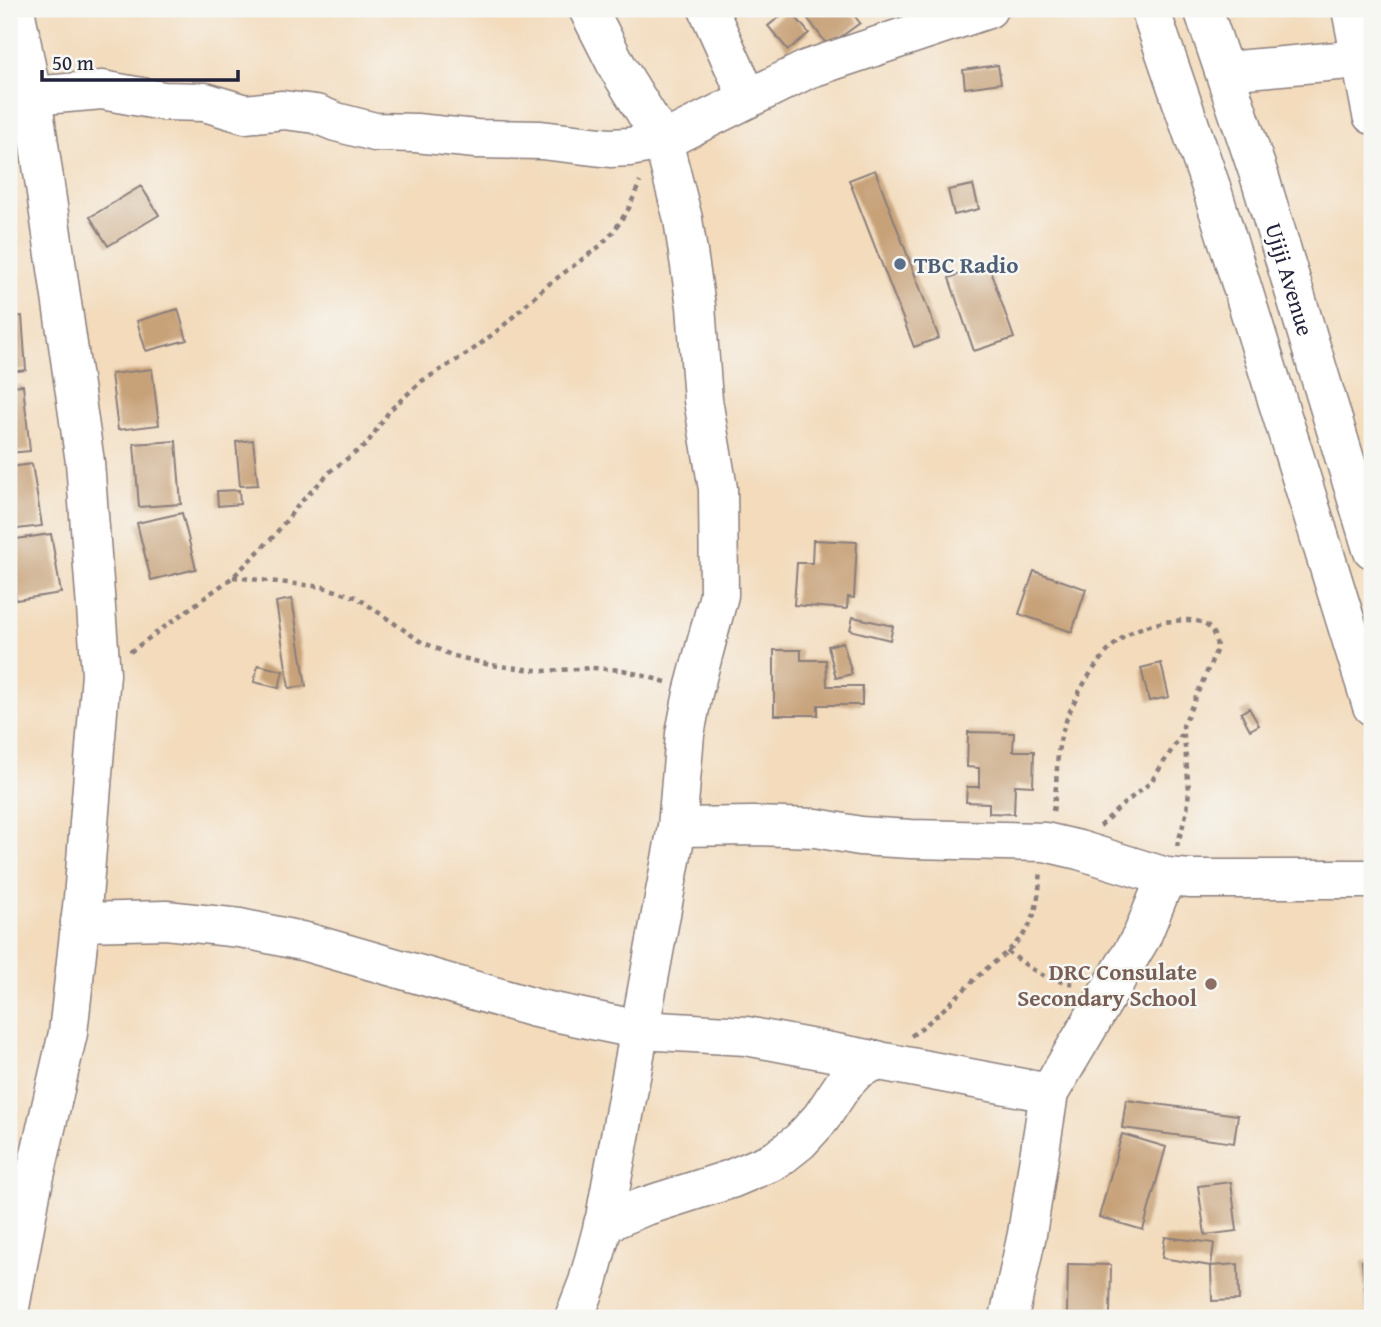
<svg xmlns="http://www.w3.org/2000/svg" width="1381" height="1327" font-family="'Gentium Book Plus',serif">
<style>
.building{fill:#c7a279}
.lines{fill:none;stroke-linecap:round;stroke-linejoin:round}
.minor-casing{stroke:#8a7e7c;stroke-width:41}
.path{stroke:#8a7e7c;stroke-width:4.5;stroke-dasharray:5 5;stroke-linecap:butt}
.minor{stroke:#fff;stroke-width:38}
.service-dot{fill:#5c6f8a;stroke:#f6f6f2;stroke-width:2.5}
.education-dot{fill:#8d6e63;stroke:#f6f6f2;stroke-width:2.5}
.labels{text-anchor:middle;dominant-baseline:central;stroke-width:5;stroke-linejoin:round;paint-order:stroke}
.service-label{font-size:23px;font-weight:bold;fill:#4e5e75;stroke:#f6f6f2;text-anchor:start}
.street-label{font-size:23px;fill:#22223b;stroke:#f6f6f2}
.education-label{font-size:23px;font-weight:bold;fill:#785e54;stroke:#f6f6f2;text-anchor:end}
</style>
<rect width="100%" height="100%" fill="#f6f6f2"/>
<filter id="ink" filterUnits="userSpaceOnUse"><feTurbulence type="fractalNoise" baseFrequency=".0143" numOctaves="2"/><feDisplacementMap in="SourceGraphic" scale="14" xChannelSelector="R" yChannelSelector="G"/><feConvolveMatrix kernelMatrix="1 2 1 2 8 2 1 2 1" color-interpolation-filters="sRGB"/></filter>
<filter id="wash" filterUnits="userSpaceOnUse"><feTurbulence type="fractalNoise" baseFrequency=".00686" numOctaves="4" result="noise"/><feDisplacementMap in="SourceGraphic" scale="28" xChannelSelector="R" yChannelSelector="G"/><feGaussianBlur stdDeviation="1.57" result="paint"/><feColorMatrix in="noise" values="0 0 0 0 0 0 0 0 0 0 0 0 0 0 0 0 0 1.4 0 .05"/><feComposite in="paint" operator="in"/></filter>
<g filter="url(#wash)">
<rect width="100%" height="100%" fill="#f3dbbc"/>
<g id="blocks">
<path class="building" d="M789,9L809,33L788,50L768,26Z
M801,9H849L860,23L828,46Z
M998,65L1001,83L965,88L963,70Z
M875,170L939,338L914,347L849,180Z
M973,185L979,209L954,215L948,190Z
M141,186L159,215L108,246L90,217Z
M988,264L1014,338L974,351L949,278Z
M178,309L187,340L146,351L137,321Z
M22,316L26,370L9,372V317Z
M152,369L159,425L118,430L111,374Z
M23,385L30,451L9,453V386Z
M253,440L258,485L240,486L236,442Z
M176,441L181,504L139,507L134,444Z
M32,464L42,526L9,530V467Z
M239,490L240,504L218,506L217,491Z
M182,513L196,569L151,580L137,523Z
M51,534L61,593L16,600L9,560V540Z
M813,540L857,542L854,598L848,597L847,609L794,605L797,563H812Z
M1034,571L1086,589L1072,632L1019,614Z
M292,599L306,686L289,688L276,602Z
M853,617L893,626L890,640L850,630Z
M843,642L852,674L836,678L828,646Z
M774,650H801V660H826L827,686H862V705H818V715H774Z
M1161,663L1169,697L1149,701L1141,668Z
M258,665L283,671L279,688L254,682Z
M1249,708L1259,725L1250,730L1241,713Z
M968,732L1014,733L1013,751H1034L1033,786L1015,785L1014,814L989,813V803L966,802L967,787H979V768L967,767Z
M1126,1100L1238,1115L1234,1143L1122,1128Z
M1122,1134L1166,1147L1143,1230L1099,1217Z
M1231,1182L1237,1231L1205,1235L1198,1186Z
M1165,1237L1214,1243L1211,1266L1162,1258Z
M1372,1260V1318H1356V1315H1367L1362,1261Z
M1068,1264L1111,1265L1110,1315L1067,1314Z
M1238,1264L1239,1300L1212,1301L1211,1266Z"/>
</g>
</g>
<g filter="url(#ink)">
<use href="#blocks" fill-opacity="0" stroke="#8a7e7c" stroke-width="2"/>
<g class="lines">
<g class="minor-casing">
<g id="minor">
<path d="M708,9L748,98"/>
<path d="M1150,9L1211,187L1372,706"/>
<path id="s1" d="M1203,9L1260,178L1372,549"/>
<path d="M1351,9L1372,115"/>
<path d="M1225,71L1372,58"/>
<path d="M32,96L102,90L163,101L205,102L245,114L283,110L316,114L336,122L375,132L416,133L476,139L541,140L610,148L629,147L663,141L808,69L988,9"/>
<path d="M677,827L753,826L816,828L860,836L911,839L1045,842L1079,850L1166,877L1191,879H1372"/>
<path d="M80,922L166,920L240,928L306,942L535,1008L640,1030L746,1036L1049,1093"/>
<path d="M603,1224L643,1207L731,1179L776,1160L800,1141L821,1118L843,1085L857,1070L877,1060"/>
<path d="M9,1313L31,1193L68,1033L83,898L101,674L85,462L32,96L15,9"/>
<path d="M574,1318L588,1282L605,1218L677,827L685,734L693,693L719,595L718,489L703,400L696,306L683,219L663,141L618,68L588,9"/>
<path d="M1009,1318L1027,1234L1049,1093L1142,936L1166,877"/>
</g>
</g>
<path class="path" d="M233,577L323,587L356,597L420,641L451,655L490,665L544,671L592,668L623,670L666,682
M130,652L233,577L273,537L300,503L333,469L366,445L390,410L422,381L470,352L502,327L545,287L600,246L614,231L629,208L640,182
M1053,811C1057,790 1056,768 1059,746C1065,710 1099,647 1134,631C1151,623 1168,621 1187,620C1206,620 1216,630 1217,649L1183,726L1189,790L1187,811L1177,846
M1100,826L1121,806L1151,782L1182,734
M1007,951C1029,967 1050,985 1078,983
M911,1036C936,1018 954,999 976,978C994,961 1018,947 1030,924C1038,908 1039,889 1041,871"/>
<use href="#minor" class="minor"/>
</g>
</g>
<circle class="service-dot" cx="900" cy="264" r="7"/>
<circle class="education-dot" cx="1211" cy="984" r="7"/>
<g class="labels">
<g class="service-label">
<text x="914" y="264">TBC Radio</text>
</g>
<g class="street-label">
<text stroke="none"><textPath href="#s1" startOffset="284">Ujiji Avenue</textPath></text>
</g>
<g class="education-label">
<text x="1197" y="971">DRC Consulate<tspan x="1197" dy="26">Secondary School</tspan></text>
</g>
</g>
<rect width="1381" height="1327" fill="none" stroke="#f6f6f2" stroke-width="35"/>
<path d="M42 70v10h196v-10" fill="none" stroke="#22223b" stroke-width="3.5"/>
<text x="52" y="70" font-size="21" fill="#22223b" stroke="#f6f6f2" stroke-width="5" paint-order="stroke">50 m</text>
</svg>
